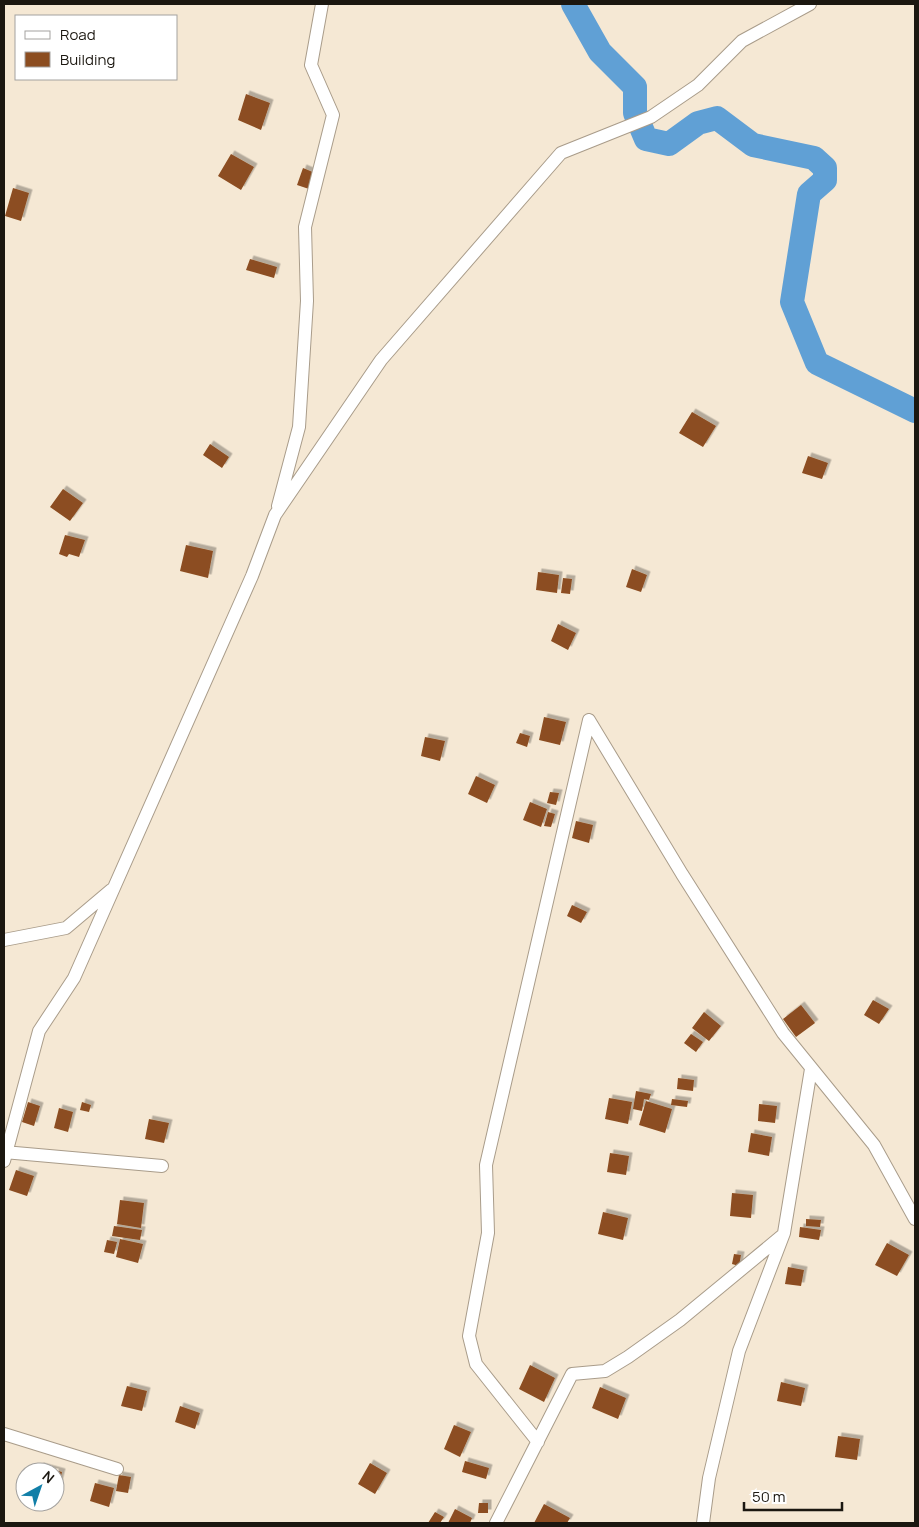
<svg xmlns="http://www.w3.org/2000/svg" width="919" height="1527" font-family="Manrope,sans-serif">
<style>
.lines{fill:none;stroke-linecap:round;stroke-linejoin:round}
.river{stroke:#60a0d5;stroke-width:24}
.building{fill:#8c4d20;filter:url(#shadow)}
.minor-casing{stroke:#a99c8a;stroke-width:14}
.minor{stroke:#fff;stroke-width:12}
</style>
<defs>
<filter id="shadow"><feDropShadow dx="3.5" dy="-3.5" stdDeviation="0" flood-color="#0004"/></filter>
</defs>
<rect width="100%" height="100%" fill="#f5e8d4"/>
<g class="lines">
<path class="river" d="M573,4L600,52L635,87V113L646,139L669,144L698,123L717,118L753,145L814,158L825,168V180L809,194L792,302L817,363L915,411"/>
</g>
<path class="building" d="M246,94L270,103L261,130L238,120Z
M231,154L254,167L241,190L218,176Z
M303,168L315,173L309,189L297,185Z
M13,188L29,193L21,221L5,216Z
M250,259L277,267L274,278L246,270Z
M692,412L716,426L703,447L679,433Z
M210,444L229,457L222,468L203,455Z
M808,456L828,463L822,479L802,473Z
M63,489L83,503L70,521L50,507Z
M65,535L85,540L79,557L69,554L67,557L59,554Z
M186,545L213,551L208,578L180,571Z
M632,569L647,575L641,592L626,587Z
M538,572L559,575L557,593L536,590Z
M563,578L572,579L570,594L561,593Z
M558,624L576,633L568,650L551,641Z
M544,717L566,722L560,745L539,740Z
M520,733L530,736L527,747L516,743Z
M425,737L445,741L440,761L421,756Z
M476,776L495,785L487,803L468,794Z
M550,792L559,793L556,805L547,803Z
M530,802L547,809L541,827L523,820Z
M548,812L555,814L551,827L544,826Z
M576,821L593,825L589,843L572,838Z
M572,905L587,912L581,923L567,916Z
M873,1000L889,1009L879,1024L864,1015Z
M801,1005L815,1023L796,1037L783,1019Z
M704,1012L721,1026L709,1041L692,1028Z
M691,1034L703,1042L696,1052L684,1043Z
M678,1078L694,1080L693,1091L677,1089Z
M636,1091L651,1094L649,1100L644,1099L642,1111L633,1109Z
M609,1098L632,1102L628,1124L605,1119Z
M672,1099L688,1101L687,1107L671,1105Z
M646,1101L672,1109L665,1133L639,1125Z
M28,1102L40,1106L34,1126L22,1122Z
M82,1102L91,1105L89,1112L80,1110Z
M759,1104L777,1106L775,1123L758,1121Z
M59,1108L73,1112L68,1132L54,1128Z
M149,1119L169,1123L164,1143L145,1139Z
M751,1133L772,1137L769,1156L748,1152Z
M610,1153L629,1156L626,1175L607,1172Z
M16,1170L34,1176L27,1196L9,1190Z
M732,1193L753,1195L751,1218L730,1216Z
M120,1200L144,1203L141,1228L117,1224Z
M603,1212L628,1218L623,1240L598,1234Z
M806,1219L821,1220L820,1227L806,1226Z
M114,1226L142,1230L140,1240L112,1236Z
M800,1227L821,1230L819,1240L799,1237Z
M120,1239L143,1244L138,1263L116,1257Z
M107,1240L117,1242L114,1254L104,1252Z
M887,1243L909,1255L897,1276L875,1265Z
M734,1254L741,1255L739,1266L732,1264Z
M788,1267L804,1270L801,1286L785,1284Z
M530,1365L555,1378L544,1402L519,1389Z
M781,1382L805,1388L801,1406L777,1401Z
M127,1386L147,1391L142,1411L121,1406Z
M600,1387L626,1398L618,1419L592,1408Z
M180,1406L200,1413L195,1429L175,1422Z
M454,1425L471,1432L460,1457L444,1449Z
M838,1436L860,1439L857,1460L835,1457Z
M465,1461L489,1468L486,1479L462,1472Z
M370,1463L387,1473L375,1494L358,1484Z
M40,1466L62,1472L56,1497L55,1472H38Z
M119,1475L131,1477L128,1493L116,1491Z
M95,1483L114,1488L109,1507L90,1501Z
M479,1503H488V1513H478Z
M544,1504L570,1518L567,1523H534Z
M455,1509L472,1518L470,1523H448Z
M435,1512L444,1517L440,1523H428Z"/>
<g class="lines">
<g class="minor-casing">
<path id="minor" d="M278,506L299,427L307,301L305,227L333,115L311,65L322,4
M589,720L682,874L783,1033L874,1145L915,1219
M4,940L66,928L111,890
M4,1152L162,1166
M4,1161L39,1031L74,978L252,576L275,515L381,360L561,153L651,117L698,85L742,41L810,4
M4,1434L117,1469
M538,1442L476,1364L469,1336L488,1233L486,1165L589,720
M496,1523L572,1374L605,1371L628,1357L680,1320L783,1235
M703,1523L709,1478L739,1351L784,1233L811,1069"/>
</g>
<use href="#minor" class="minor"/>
</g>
<rect width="919" height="1527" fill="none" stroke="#1b1710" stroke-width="10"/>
<rect x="15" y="15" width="162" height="65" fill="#ffffff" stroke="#a4a29f"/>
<rect x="25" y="31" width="25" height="8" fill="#ffffff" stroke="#a4a29f"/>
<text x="60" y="40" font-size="15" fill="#1b1710">Road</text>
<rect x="25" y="52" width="25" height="15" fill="#8c4d20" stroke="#a4a29f"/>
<text x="60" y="65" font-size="15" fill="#1b1710">Building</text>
<g transform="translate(40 1487) rotate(40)"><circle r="24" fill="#ffffff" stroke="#a4a29f"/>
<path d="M0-4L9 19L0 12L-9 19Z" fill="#117fa8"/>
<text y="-8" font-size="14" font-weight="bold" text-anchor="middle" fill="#1b1710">N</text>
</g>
<path d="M744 1502v8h98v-8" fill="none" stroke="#1b1710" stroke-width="2.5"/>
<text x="752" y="1502" font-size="15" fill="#1b1710" stroke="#ffffff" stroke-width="4" paint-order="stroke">50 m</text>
</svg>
